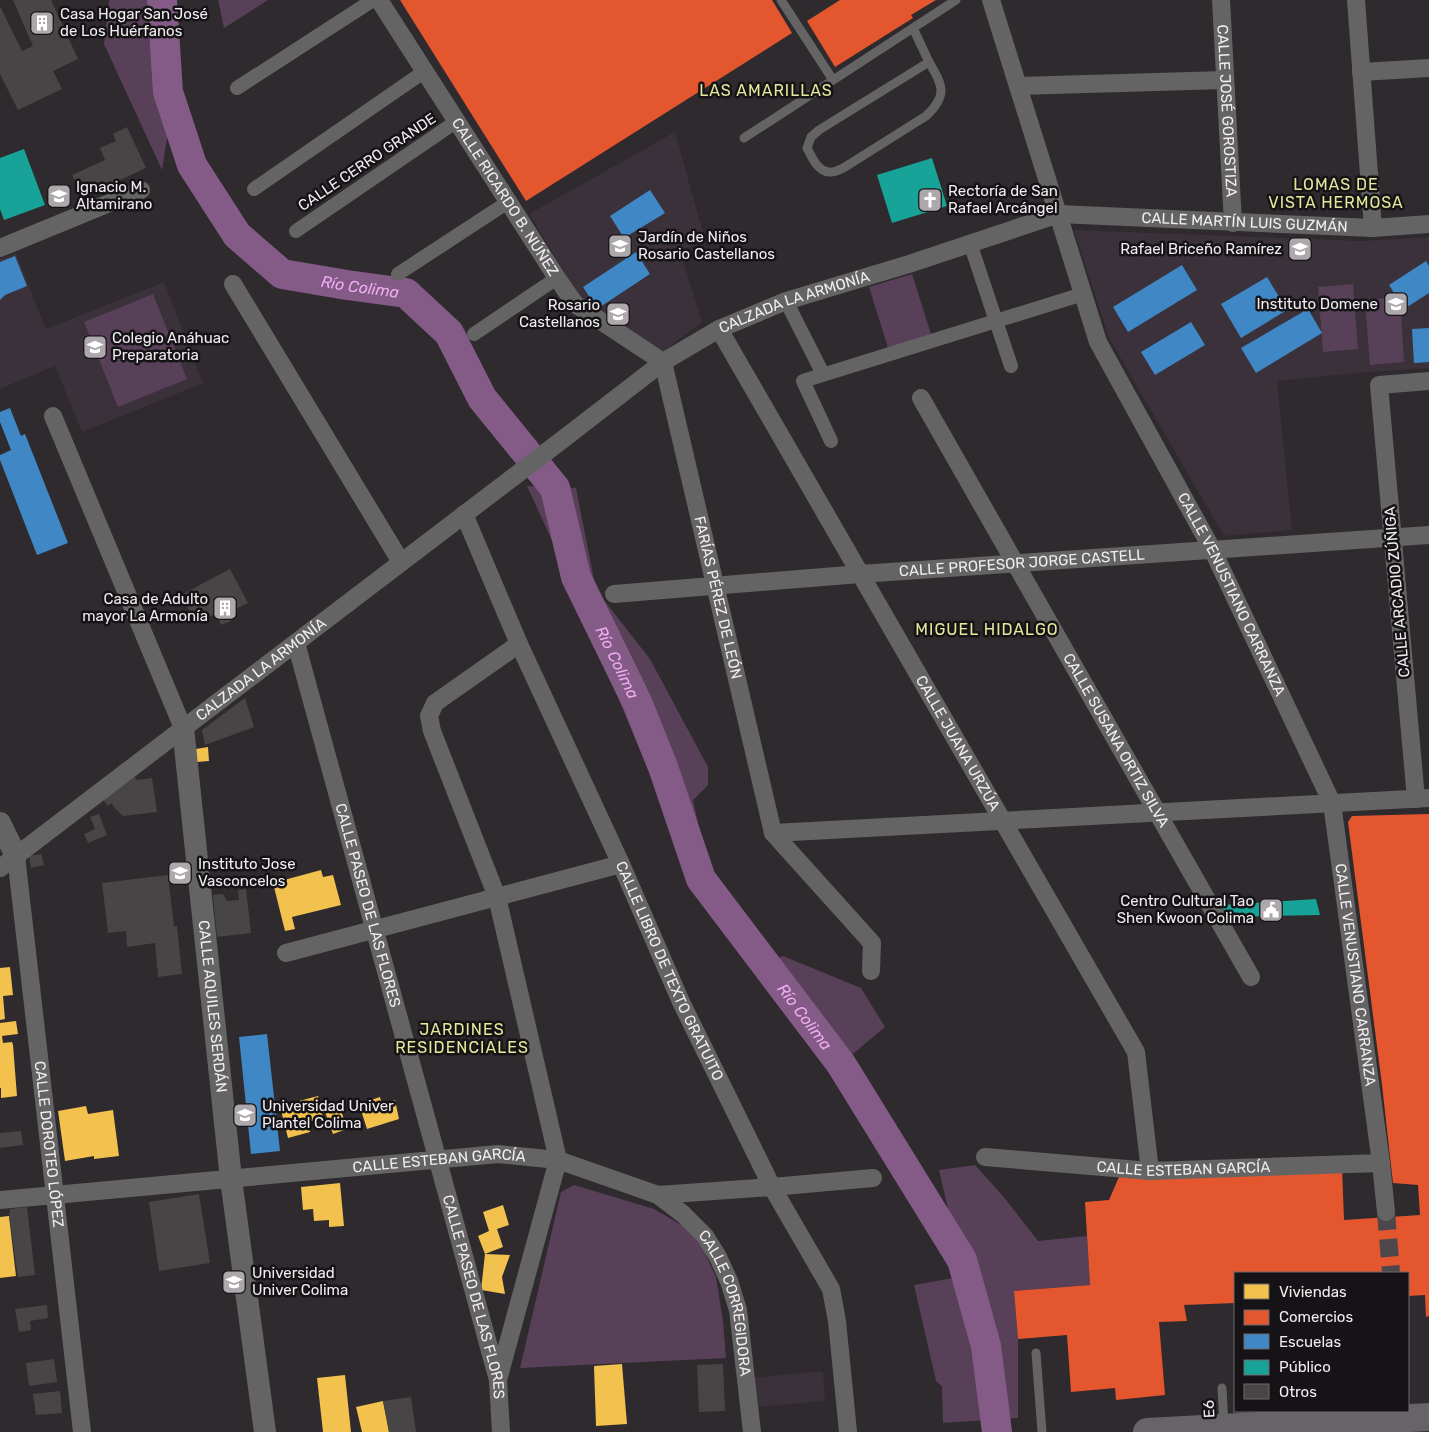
<svg xmlns="http://www.w3.org/2000/svg" width="1429" height="1432" font-family="Rubik,sans-serif">
<style>
.built{fill:#3a313a}
.green{fill:#584058}
.homes{fill:#f2c14e}
.shops{fill:#e4572e}
.schools{fill:#3f88c5}
.public{fill:#17a398}
.lines{fill:none;stroke-linecap:round;stroke-linejoin:round}
.river{stroke:#845b86;stroke-width:30}
.building{fill:#474546}
.minor-tunnel{stroke:#4b474b;stroke-width:18;stroke-dasharray:18 9;stroke-linecap:butt}
.service{stroke:#656465;stroke-width:9}
.pedestrian{stroke:#656465;stroke-width:14}
.minor{stroke:#656465;stroke-width:18}
.tertiary{stroke:#656465;stroke-width:22}
.primary{stroke:#666466;stroke-width:28}
.labels{text-anchor:middle;dominant-baseline:central;stroke-width:5;stroke-linejoin:round;paint-order:stroke}
.poi-label{font-size:15px;fill:#f0ecf0;stroke:#151315;text-anchor:start}
.street-label{font-size:15px;fill:#f0ecf0;stroke:#151315}
.neighbourhood-label{font-size:16px;letter-spacing:1px;fill:#e1e99b;stroke:#151315}
.water-label{font-size:16px;font-style:italic;fill:#f0adf2;stroke:#151315}
</style>
<rect width="100%" height="100%" fill="#2e2a2e"/>
<path class="built" d="M675,132L705,240L680,251L702,322L660,354L582,301L529,214Z
M1074,230L1360,241L1429,237V368L1368,372L1277,381L1292,530L1224,536L1109,338Z
M16,253L46,329L164,282L203,383L82,432L55,366L0,389V259Z
M823,1371L825,1401L755,1407L753,1378Z"/>
<path class="green" d="M109,0H174L177,76L162,170L104,44Z
M218,0H268L224,28Z
M912,274L931,334L888,348L869,287Z
M1353,284L1358,349L1323,352L1318,287Z
M153,294L187,379L118,407L84,322Z
M1400,297L1404,362L1370,365L1365,300Z
M527,486L576,488L596,590L650,659L708,767V785L693,800L703,846L686,861L560,558Z
M783,956L861,988L885,1027L836,1068L825,1066L753,971Z
M975,1165L1003,1196L1038,1241L1087,1236L1090,1285L1014,1291L1018,1339V1418L943,1423L942,1386L936,1381L914,1285L975,1274L948,1209L939,1170Z
M574,1185L654,1209L690,1230L703,1249L716,1277L723,1321L726,1358L520,1368L561,1192Z"/>
<path class="homes" d="M208,747L209,761L197,762L196,749Z
M321,870L323,877L333,875L341,905L292,917L295,929L285,931L273,883Z
M10,967L13,995L3,996L5,1019L0,1020V968Z
M16,1021L18,1034L2,1036L3,1043L12,1042L13,1045L17,1096L1,1098V1088H0V1023Z
M318,1096L323,1118L308,1122L310,1132L288,1138L280,1106Z
M380,1097L382,1105L395,1100L399,1119L367,1129L359,1104Z
M86,1106L88,1114L113,1110L119,1156L94,1159V1156L65,1161L58,1111Z
M340,1107L347,1129L333,1134L325,1112Z
M340,1183L344,1226L329,1227V1220L314,1221L313,1209L303,1210L301,1187Z
M503,1205L509,1225L497,1229L503,1247L485,1254L478,1236L489,1231L483,1212Z
M9,1216L16,1276L0,1278V1217Z
M485,1254L510,1255L502,1277L505,1294L481,1290Z
M622,1364L627,1424L596,1426L594,1366Z
M345,1375L351,1432H323L317,1378Z
M383,1401L389,1432H362L356,1407Z"/>
<path class="shops" d="M400,0H772L792,33L526,201Z
M840,0H936L911,15L913,18L835,67L807,21Z
M1429,814V1316L1426,1317L1425,1295L1408,1296V1273H1235V1303L1184,1305L1187,1321L1159,1322L1165,1395L1116,1400L1115,1388L1071,1392L1067,1335L1018,1339L1014,1291L1090,1285L1085,1202L1109,1200L1119,1177L1342,1167L1344,1220L1420,1215L1418,1185L1393,1183L1382,1085L1348,822L1352,816Z"/>
<path class="schools" d="M650,190L665,213L624,238L610,216Z
M636,252L650,274L597,309L583,287Z
M15,256L27,286L5,295L0,300V262Z
M1426,261L1429,266V293L1404,309L1389,285Z
M1182,265L1197,290L1128,332L1113,307Z
M1267,277L1287,310L1241,338L1221,304Z
M1308,309L1322,333L1256,373L1241,348Z
M1191,322L1205,345L1155,375L1141,352Z
M1429,328V362L1414,363L1412,329Z
M10,408L21,436L25,434L68,543L37,555L0,460V455L11,450L0,422V412Z
M267,1034L280,1151L251,1154L239,1037Z"/>
<path class="public" d="M24,149L45,205L4,220L0,209V158Z
M932,158L947,206L892,223L877,175Z
M1316,899L1320,915L1227,917L1221,905Z"/>
<g class="lines">
<path class="river" id="s1" d="M162,0L168,92L192,165L237,235L282,274L347,285L406,293L449,333L482,398L555,488L576,577L637,702L663,767L701,879L841,1064L962,1260L986,1346L997,1432"/>
</g>
<path class="building" d="M13,0H51L78,59L53,71L62,89L18,110L0,74V6L22,51L33,46Z
M127,127L146,168L83,197L72,175L105,160L100,148L116,141L113,134Z
M230,569L248,603L227,613L231,621L221,625L216,613L197,625L181,595Z
M245,698L254,727L205,745L202,730Z
M131,772L137,780L152,778L157,812L123,816L113,806L112,803L108,806L100,796Z
M99,814L107,835L88,843L84,834L95,829L90,817Z
M41,854L44,865L31,868L29,856Z
M168,875L174,926H177L182,974L158,977L155,943L127,947L126,931L108,933L102,883Z
M246,889L251,933L217,937L213,895L223,894L227,901L239,900L238,890Z
M21,1131L23,1145L0,1148V1133Z
M199,1194L210,1263L159,1271L149,1202Z
M27,1207L35,1275L18,1277L9,1216L10,1209Z
M47,1305L48,1318L30,1321L31,1330L19,1332L15,1309Z
M54,1359L57,1382L29,1386L26,1363Z
M723,1364L725,1411L699,1412L697,1365Z
M60,1391L62,1413L36,1415L33,1394Z
M411,1397L416,1432H389L383,1401Z"/>
<g class="lines">
<path class="minor-tunnel" d="M1386,1212L1391,1273"/>
<path class="service" d="M781,0L833,80
M913,28L929,62L819,130L811,137L807,148C812,157 817,171 829,172C834,173 841,169 845,167L926,116C948,95 943,86 929,62
M744,138L956,0
M1036,1353L1042,1432
M1222,1388L1224,1426"/>
<path class="pedestrian" d="M237,88L373,0
M254,189L425,71
M296,231L457,121
M970,243L1011,366
M398,274L508,202
M786,301L823,374
M474,334L557,278
M831,441L803,381L1083,294"/>
<g class="minor">
<path id="s2" d="M379,0L557,278L575,304L663,362L773,833L872,943L871,971"/>
<path id="s3" d="M991,0L1098,342L1213,551L1332,803L1381,1163L1386,1212"/>
<path id="s4" d="M1221,0L1233,223"/>
<path d="M1356,0L1373,228"/>
<path d="M1361,72L1429,68"/>
<path d="M1018,86L1225,80"/>
<path d="M0,248L141,190"/>
<path d="M233,284L401,562"/>
<path id="s5" d="M719,329L1136,1052L1150,1171"/>
<path id="s6" d="M921,398L1251,977"/>
<path d="M53,416L183,728"/>
<path id="s7" d="M464,514L519,644L621,864L681,1002L772,1187L831,1289L837,1321L848,1432"/>
<path id="s8" d="M614,594L860,574L1429,535"/>
<path id="s9" d="M296,643L498,1380L501,1432"/>
<path d="M1416,799L1379,385L1429,381"/>
<path d="M773,833L1429,798"/>
<path id="s10" d="M16,856L82,1432"/>
<path id="s11" d="M0,868L562,440L663,362L719,329L786,301L909,264L1059,214L1373,228L1429,224"/>
<path d="M286,953L621,864"/>
<path id="s12" d="M985,1157L1150,1171L1381,1163"/>
<path id="s13" d="M658,1195L683,1214L705,1236L718,1257L729,1281L738,1310L752,1432"/>
<path id="s14" d="M0,1200L498,1154L558,1160L658,1195L772,1187L873,1178"/>
<path d="M498,1380L558,1160L497,897L432,731L429,716L435,703L519,644"/>
</g>
<g class="tertiary">
<path id="s15" d="M183,728L231,1179L265,1432"/>
<path d="M0,823L16,856"/>
</g>
<path class="primary" d="M1147,1432L1429,1417"/>
</g>
<defs>
<g id="building-square" transform="scale(1.25)"><rect x="-9" y="-9" width="18" height="18" rx="4" fill="#aca8ac" stroke="#151315"/><path d="M-4-6H4V6H1V3H-1V6H-4ZM-2.5-4.3h1.7v1.8h-1.7ZM.8-4.3h1.7v1.8H.8ZM-2.5-1h1.7V.8h-1.7ZM.8-1h1.7V.8H.8Z" fill="#fff"/></g>
<g id="school-square" transform="scale(1.25)"><rect x="-9" y="-9" width="18" height="18" rx="4" fill="#aca8ac" stroke="#151315"/><path d="M0-5L7-2L0 1L-7-2ZM-4 1L0 2.5L4 1V4Q0 6-4 4Z" fill="#fff"/></g>
<g id="church-square" transform="scale(1.25)"><rect x="-9" y="-9" width="18" height="18" rx="4" fill="#aca8ac" stroke="#151315"/><path d="M-1.2-6h2.4v3.5h3.3v2.4h-3.3V6h-2.4V-.1h-3.3v-2.4h3.3Z" fill="#fff"/></g>
<g id="university-square" transform="scale(1.25)"><rect x="-9" y="-9" width="18" height="18" rx="4" fill="#aca8ac" stroke="#151315"/><path d="M0-5L7-2L0 1L-7-2ZM-4 1L0 2.5L4 1V4Q0 6-4 4Z" fill="#fff"/></g>
<g id="civic-square" transform="scale(1.25)"><rect x="-9" y="-9" width="18" height="18" rx="4" fill="#aca8ac" stroke="#151315"/><path d="M-.6-6.5H3V-4.5H.6V-3L4-1V1h2V6H-6V1h2V-1L-.6-3ZM-1.2 2.5V6h2.4V2.5Z" fill="#fff"/></g>
</defs>
<g fill-rule="evenodd">
<use href="#building-square" x="42" y="23"/>
<use href="#school-square" x="59" y="196"/>
<use href="#church-square" x="930" y="200"/>
<use href="#school-square" x="620" y="246"/>
<use href="#school-square" x="1300" y="249"/>
<use href="#school-square" x="1396" y="304"/>
<use href="#school-square" x="618" y="314"/>
<use href="#school-square" x="95" y="347"/>
<use href="#building-square" x="225" y="608"/>
<use href="#university-square" x="180" y="873"/>
<use href="#civic-square" x="1271" y="910"/>
<use href="#university-square" x="245" y="1115"/>
<use href="#university-square" x="234" y="1282"/>
</g>
<g class="labels">
<g class="poi-label">
<text x="60" y="14">Casa Hogar San José<tspan x="60" dy="17">de Los Huérfanos</tspan></text>
<text x="76" y="187">Ignacio M.<tspan x="76" dy="17">Altamirano</tspan></text>
<text x="948" y="191">Rectoría de San<tspan x="948" dy="17">Rafael Arcángel</tspan></text>
<text x="638" y="237">Jardín de Niños<tspan x="638" dy="17">Rosario Castellanos</tspan></text>
<text x="1282" y="249" text-anchor="end">Rafael Briceño Ramírez</text>
<text x="1378" y="304" text-anchor="end">Instituto Domene</text>
<text x="600" y="305" text-anchor="end">Rosario<tspan x="600" dy="17">Castellanos</tspan></text>
<text x="112" y="338">Colegio Anáhuac<tspan x="112" dy="17">Preparatoria</tspan></text>
<text x="208" y="599" text-anchor="end">Casa de Adulto<tspan x="208" dy="17">mayor La Armonía</tspan></text>
<text x="198" y="864">Instituto Jose<tspan x="198" dy="17">Vasconcelos</tspan></text>
<text x="1254" y="901" text-anchor="end">Centro Cultural Tao<tspan x="1254" dy="17">Shen Kwoon Colima</tspan></text>
<text x="262" y="1106">Universidad Univer<tspan x="262" dy="17">Plantel Colima</tspan></text>
<text x="252" y="1273">Universidad<tspan x="252" dy="17">Univer Colima</tspan></text>
</g>
<g class="street-label">
<text stroke="none"><textPath href="#s4" startOffset="111">CALLE JOSÉ GOROSTIZA</textPath></text>
<text transform="translate(367 162) rotate(-34)">CALLE CERRO GRANDE</text>
<text stroke="none"><textPath href="#s2" startOffset="234">CALLE RICARDO B. NÚÑEZ</textPath></text>
<text stroke="none"><textPath href="#s11" startOffset="1444">CALLE MARTÍN LUIS GUZMÁN</textPath></text>
<text stroke="none"><textPath href="#s11" startOffset="979">CALZADA LA ARMONÍA</textPath></text>
<text stroke="none"><textPath href="#s8" startOffset="409">CALLE PROFESOR JORGE CASTELL</textPath></text>
<text transform="translate(1397 592) rotate(-95)">CALLE ARCADIO ZÚÑIGA</text>
<text stroke="none"><textPath href="#s3" startOffset="644">CALLE VENUSTIANO CARRANZA</textPath></text>
<text stroke="none"><textPath href="#s2" startOffset="709">FARÍAS PÉREZ DE LEÓN</textPath></text>
<text stroke="none"><textPath href="#s11" startOffset="328">CALZADA LA ARMONÍA</textPath></text>
<text stroke="none"><textPath href="#s6" startOffset="394">CALLE SUSANA ORTIZ SILVA</textPath></text>
<text stroke="none"><textPath href="#s5" startOffset="478">CALLE JUANA URZÚA</textPath></text>
<text stroke="none"><textPath href="#s9" startOffset="272">CALLE PASEO DE LAS FLORES</textPath></text>
<text stroke="none"><textPath href="#s7" startOffset="501">CALLE LIBRO DE TEXTO GRATUITO</textPath></text>
<text stroke="none"><textPath href="#s3" startOffset="1049">CALLE VENUSTIANO CARRANZA</textPath></text>
<text stroke="none"><textPath href="#s15" startOffset="280">CALLE AQUILES SERDÁN</textPath></text>
<text stroke="none"><textPath href="#s10" startOffset="290">CALLE DOROTEO LÓPEZ</textPath></text>
<text stroke="none"><textPath href="#s14" startOffset="441">CALLE ESTEBAN GARCÍA</textPath></text>
<text stroke="none"><textPath href="#s12" startOffset="199">CALLE ESTEBAN GARCÍA</textPath></text>
<text stroke="none"><textPath href="#s9" startOffset="678">CALLE PASEO DE LAS FLORES</textPath></text>
<text stroke="none"><textPath href="#s13" startOffset="134">CALLE CORREGIDORA</textPath></text>
<text transform="translate(1209 1409) rotate(-93)">E6</text>
</g>
<g class="neighbourhood-label">
<text x="766" y="90">LAS AMARILLAS</text>
<text x="1336" y="184">LOMAS DE<tspan x="1336" dy="18">VISTA HERMOSA</tspan></text>
<text x="987" y="629">MIGUEL HIDALGO</text>
<text x="462" y="1029">JARDINES<tspan x="462" dy="18">RESIDENCIALES</tspan></text>
</g>
<g class="water-label">
<text stroke="none"><textPath href="#s1" startOffset="391">Río Colima</textPath></text>
<text stroke="none"><textPath href="#s1" startOffset="871">Río Colima</textPath></text>
<text stroke="none"><textPath href="#s1" startOffset="1276">Río Colima</textPath></text>
</g>
</g>
<rect x="1234" y="1272" width="175" height="140" fill="#151315" stroke="#6d6a6d"/>
<rect x="1244" y="1284" width="25" height="15" fill="#f2c14e" stroke="#6d6a6d"/>
<text x="1279" y="1297" font-size="15" fill="#f0ecf0">Viviendas</text>
<rect x="1244" y="1310" width="25" height="15" fill="#e4572e" stroke="#6d6a6d"/>
<text x="1279" y="1322" font-size="15" fill="#f0ecf0">Comercios</text>
<rect x="1244" y="1334" width="25" height="15" fill="#3f88c5" stroke="#6d6a6d"/>
<text x="1279" y="1347" font-size="15" fill="#f0ecf0">Escuelas</text>
<rect x="1244" y="1360" width="25" height="15" fill="#17a398" stroke="#6d6a6d"/>
<text x="1279" y="1372" font-size="15" fill="#f0ecf0">Público</text>
<rect x="1244" y="1384" width="25" height="15" fill="#474546" stroke="#6d6a6d"/>
<text x="1279" y="1397" font-size="15" fill="#f0ecf0">Otros</text>
</svg>
